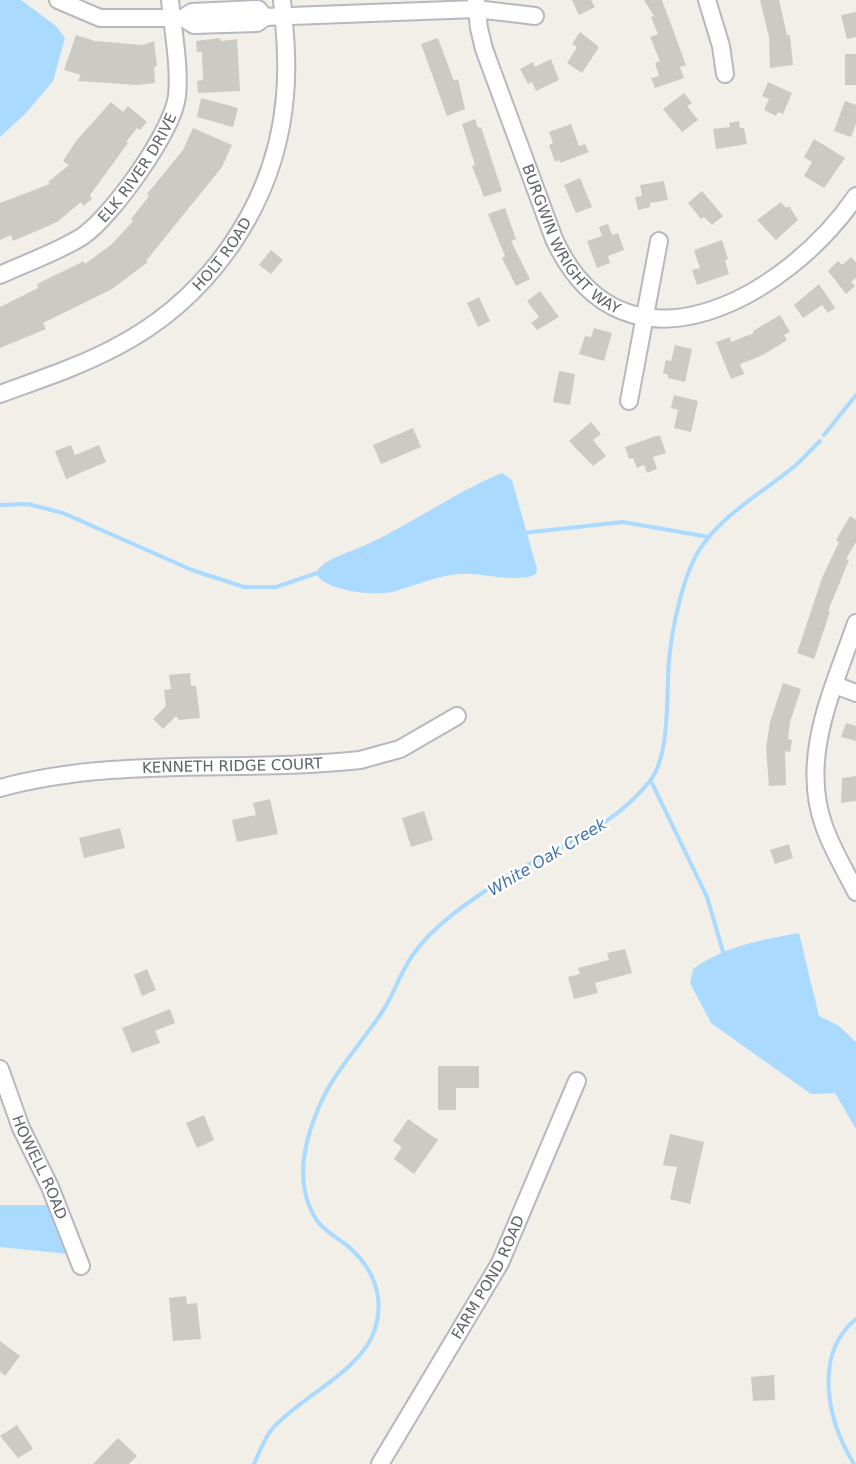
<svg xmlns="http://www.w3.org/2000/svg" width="856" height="1464" font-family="'DejaVu Sans',sans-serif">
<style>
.water{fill:#aadaff}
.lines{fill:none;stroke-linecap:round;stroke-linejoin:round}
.stream{stroke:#aadaff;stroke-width:4}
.building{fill:#cccac5}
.minor-casing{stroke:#b5b8bc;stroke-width:20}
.minor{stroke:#fff;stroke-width:16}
.labels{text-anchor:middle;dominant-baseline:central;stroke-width:5;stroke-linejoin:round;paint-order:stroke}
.street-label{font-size:15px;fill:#5f6368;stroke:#fff}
.water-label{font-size:16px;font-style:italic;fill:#4174aa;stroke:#fff}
</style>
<rect width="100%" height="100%" fill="#f1efe8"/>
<path class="water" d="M0,0H21L56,26L65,38L53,81L26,113L0,137Z
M502,473L512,480L537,569L536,574C518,584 481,572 459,574C436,576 414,586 392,592C373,596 324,591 316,573C323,559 348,553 363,546C411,525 453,493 502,473Z
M799,933L819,1016L839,1026L856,1042V1129L835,1093L811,1094L711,1023L690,983L693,969C725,946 761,940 799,933Z
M0,1205H51L68,1254L0,1247Z"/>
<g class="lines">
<path class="stream" d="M824,435L856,395
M0,505L28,504L63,513L192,570L244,587H276L320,572
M523,533L623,522L709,537
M651,781L707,897L724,955
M254,1464C259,1453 264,1439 272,1429C300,1397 363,1370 375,1329C385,1297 373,1268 349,1247C339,1239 326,1232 318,1222C295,1189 302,1149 316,1114C330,1076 358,1048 380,1015C393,997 399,975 412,956C433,925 471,900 502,880C554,846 608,833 649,782C671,756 666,694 669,660C672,629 682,579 698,552C719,517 760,494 791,469C802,461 810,450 820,441
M854,1464C828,1422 812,1355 856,1319"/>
</g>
<path class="building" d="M572,0H591L595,7L579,15Z
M644,0H662L686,65L680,67L684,78L655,88L651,78L659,76L655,63L660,61L650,37L658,34L651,17L654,16Z
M760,0H779L787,35H790L793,65L770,68L769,37Z
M856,12V37L847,39L841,15Z
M580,32L599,47L582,73L567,63L577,47L572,44Z
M76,35L95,41L143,45L154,41L157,66L154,67L155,83L136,85L78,81L81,75L64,70Z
M220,38L221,41L237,39L240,91L198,93L197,81L203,80L202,52H197L196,41Z
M438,38L454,81L458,79L465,109L447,116L421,44Z
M845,54H856V85H845Z
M551,59L559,80L536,91L532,82L528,84L520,69L533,62L535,67Z
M768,82L792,93L783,114L778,112L776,116L764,110L769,99L762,96Z
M684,93L692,103L687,106L698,120L682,132L663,109Z
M201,98L238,108L233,127L197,117Z
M845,101L856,105V124L851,137L834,131Z
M111,102L123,112L128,106L147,122L140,130L137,128L126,142L128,143L90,195L92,199L83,206L81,202L57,222L39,230L13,241L11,235L0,240V203L50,184L48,182L69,165L63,161L76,141Z
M475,119L478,128L481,127L502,191L484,197L472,166L475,165L462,124Z
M739,121L740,128H744L747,144L716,149L713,129L730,127L729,123Z
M571,124L579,146L585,144L589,152L560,163L559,160L555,162L549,145L553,143L549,132Z
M193,128L232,145L222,167L146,261L148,262L112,289L43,323L46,329L0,348V307L38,288L37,284L84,261L85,264L112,244L133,221L131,219L149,196L147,194L183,150Z
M814,139L845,158L824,188L804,176L812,162L804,157Z
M580,178L592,207L576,213L564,185Z
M664,181L668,200L650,203V207L638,210L635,197L642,196L640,185Z
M702,191L723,216L712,225L704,217L701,219L688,203Z
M781,202L786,208L789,206L798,220L776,240L757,220Z
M505,208L516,239L511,241L530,279L516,286L502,258L505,256L488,214Z
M608,224L612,235L618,233L624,250L608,256L610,263L597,268L587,241L602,236L599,227Z
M722,240L728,259L725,260L729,274L697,285L692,270L700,268L694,250Z
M271,250L283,260L271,274L259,265Z
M851,257L856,262V278L851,282L855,286L846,294L828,271L838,261L842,265Z
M819,284L835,308L828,313L822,305L803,318L794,305Z
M540,291L559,317L537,330L531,323L539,317L527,301Z
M479,297L490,321L478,327L467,303Z
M780,315L790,332L784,335L787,340L763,355L740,364L744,374L731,379L716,342L730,337L731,342L754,333L753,331Z
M594,328L612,333L604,361L579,354L585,336L591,337Z
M675,345L692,349L685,382L668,378V375L663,373L666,360L671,361Z
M559,371L575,374L570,405L553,402Z
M674,395L698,401L691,432L674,428L678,410L671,408Z
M591,422L601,434L593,440L606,456L593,466L569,441Z
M413,428L421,447L381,464L373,445Z
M656,436H660L666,453L653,457L657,469L647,473L644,465L637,468L633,458L629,459L625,447Z
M71,445L75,455L99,445L106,462L66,479L55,451Z
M850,516L856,520V542L846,559L849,560L828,611L830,612L814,659L797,653L822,578L839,542L836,540Z
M190,673L191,686H196L200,718L179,720L176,716L163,729L153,719L166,706L164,690L171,689L169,675Z
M783,683L801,689L790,722L788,739L792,740L790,752L785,751L786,785L769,786L766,748L770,722Z
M846,723L856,726V741L841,737Z
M856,776V801L841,803L842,778Z
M270,799L278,834L237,842L232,820L256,815L253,803Z
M424,811L433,840L411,847L402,818Z
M120,828L125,848L84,858L79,838Z
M789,844L793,858L775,864L770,850Z
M625,949L632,973L595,983L598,993L574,999L568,977L580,974L578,968L609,960L607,953Z
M147,969L156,990L142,996L134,975Z
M170,1009L175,1023L155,1031L160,1043L132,1053L122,1028Z
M438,1066H479V1088H456V1110H438Z
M204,1115L214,1140L197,1148L186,1123Z
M408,1119L438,1140L414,1174L394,1159L402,1147L393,1141Z
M670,1134L704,1142L690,1204L670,1199L677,1167L663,1165Z
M186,1296L187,1304L197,1303L201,1339L173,1341L169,1298Z
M0,1341L20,1356L5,1376L0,1371Z
M774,1375L775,1400L753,1401L751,1377Z
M17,1425L33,1449L18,1458L0,1436Z
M118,1438L137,1456L129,1464H93Z"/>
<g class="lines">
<g class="minor-casing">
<g id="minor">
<path d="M58,0L100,18H183L194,25L257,23L265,17L476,9L535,16"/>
<path id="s1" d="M476,0L479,28L484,49L554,239C624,391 788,296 856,196"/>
<path d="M707,0L721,46L725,74"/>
<path d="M183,18L192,12L258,9L265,17"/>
<path id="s2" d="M0,275C28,262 58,252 83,236C112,216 173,131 177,96C180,66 173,31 170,0"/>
<path id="s3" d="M0,394C38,380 78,367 114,348C210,299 276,203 285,96C288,64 285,31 282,0"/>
<path d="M629,401L659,241"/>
<path d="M856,623C834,688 799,756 824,826C832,849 845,870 856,892"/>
<path d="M835,685L856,693"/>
<path id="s4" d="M0,788C116,756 241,773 360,760L400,749L457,716"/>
<path id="s5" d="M0,1069L21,1128L50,1187L81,1266"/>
<path id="s6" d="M380,1464L500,1263L577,1081"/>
</g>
</g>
<use href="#minor" class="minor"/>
</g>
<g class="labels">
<g class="street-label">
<text stroke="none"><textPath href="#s2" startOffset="180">ELK RIVER DRIVE</textPath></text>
<text stroke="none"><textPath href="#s1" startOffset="262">BURGWIN WRIGHT WAY</textPath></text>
<text stroke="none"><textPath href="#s3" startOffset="268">HOLT ROAD</textPath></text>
<text stroke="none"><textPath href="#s4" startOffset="234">KENNETH RIDGE COURT</textPath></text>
<text stroke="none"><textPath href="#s5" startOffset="106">HOWELL ROAD</textPath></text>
<text stroke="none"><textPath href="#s6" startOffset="216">FARM POND ROAD</textPath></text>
</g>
<g class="water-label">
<text transform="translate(547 857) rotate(-31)">White Oak Creek</text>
</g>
</g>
</svg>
